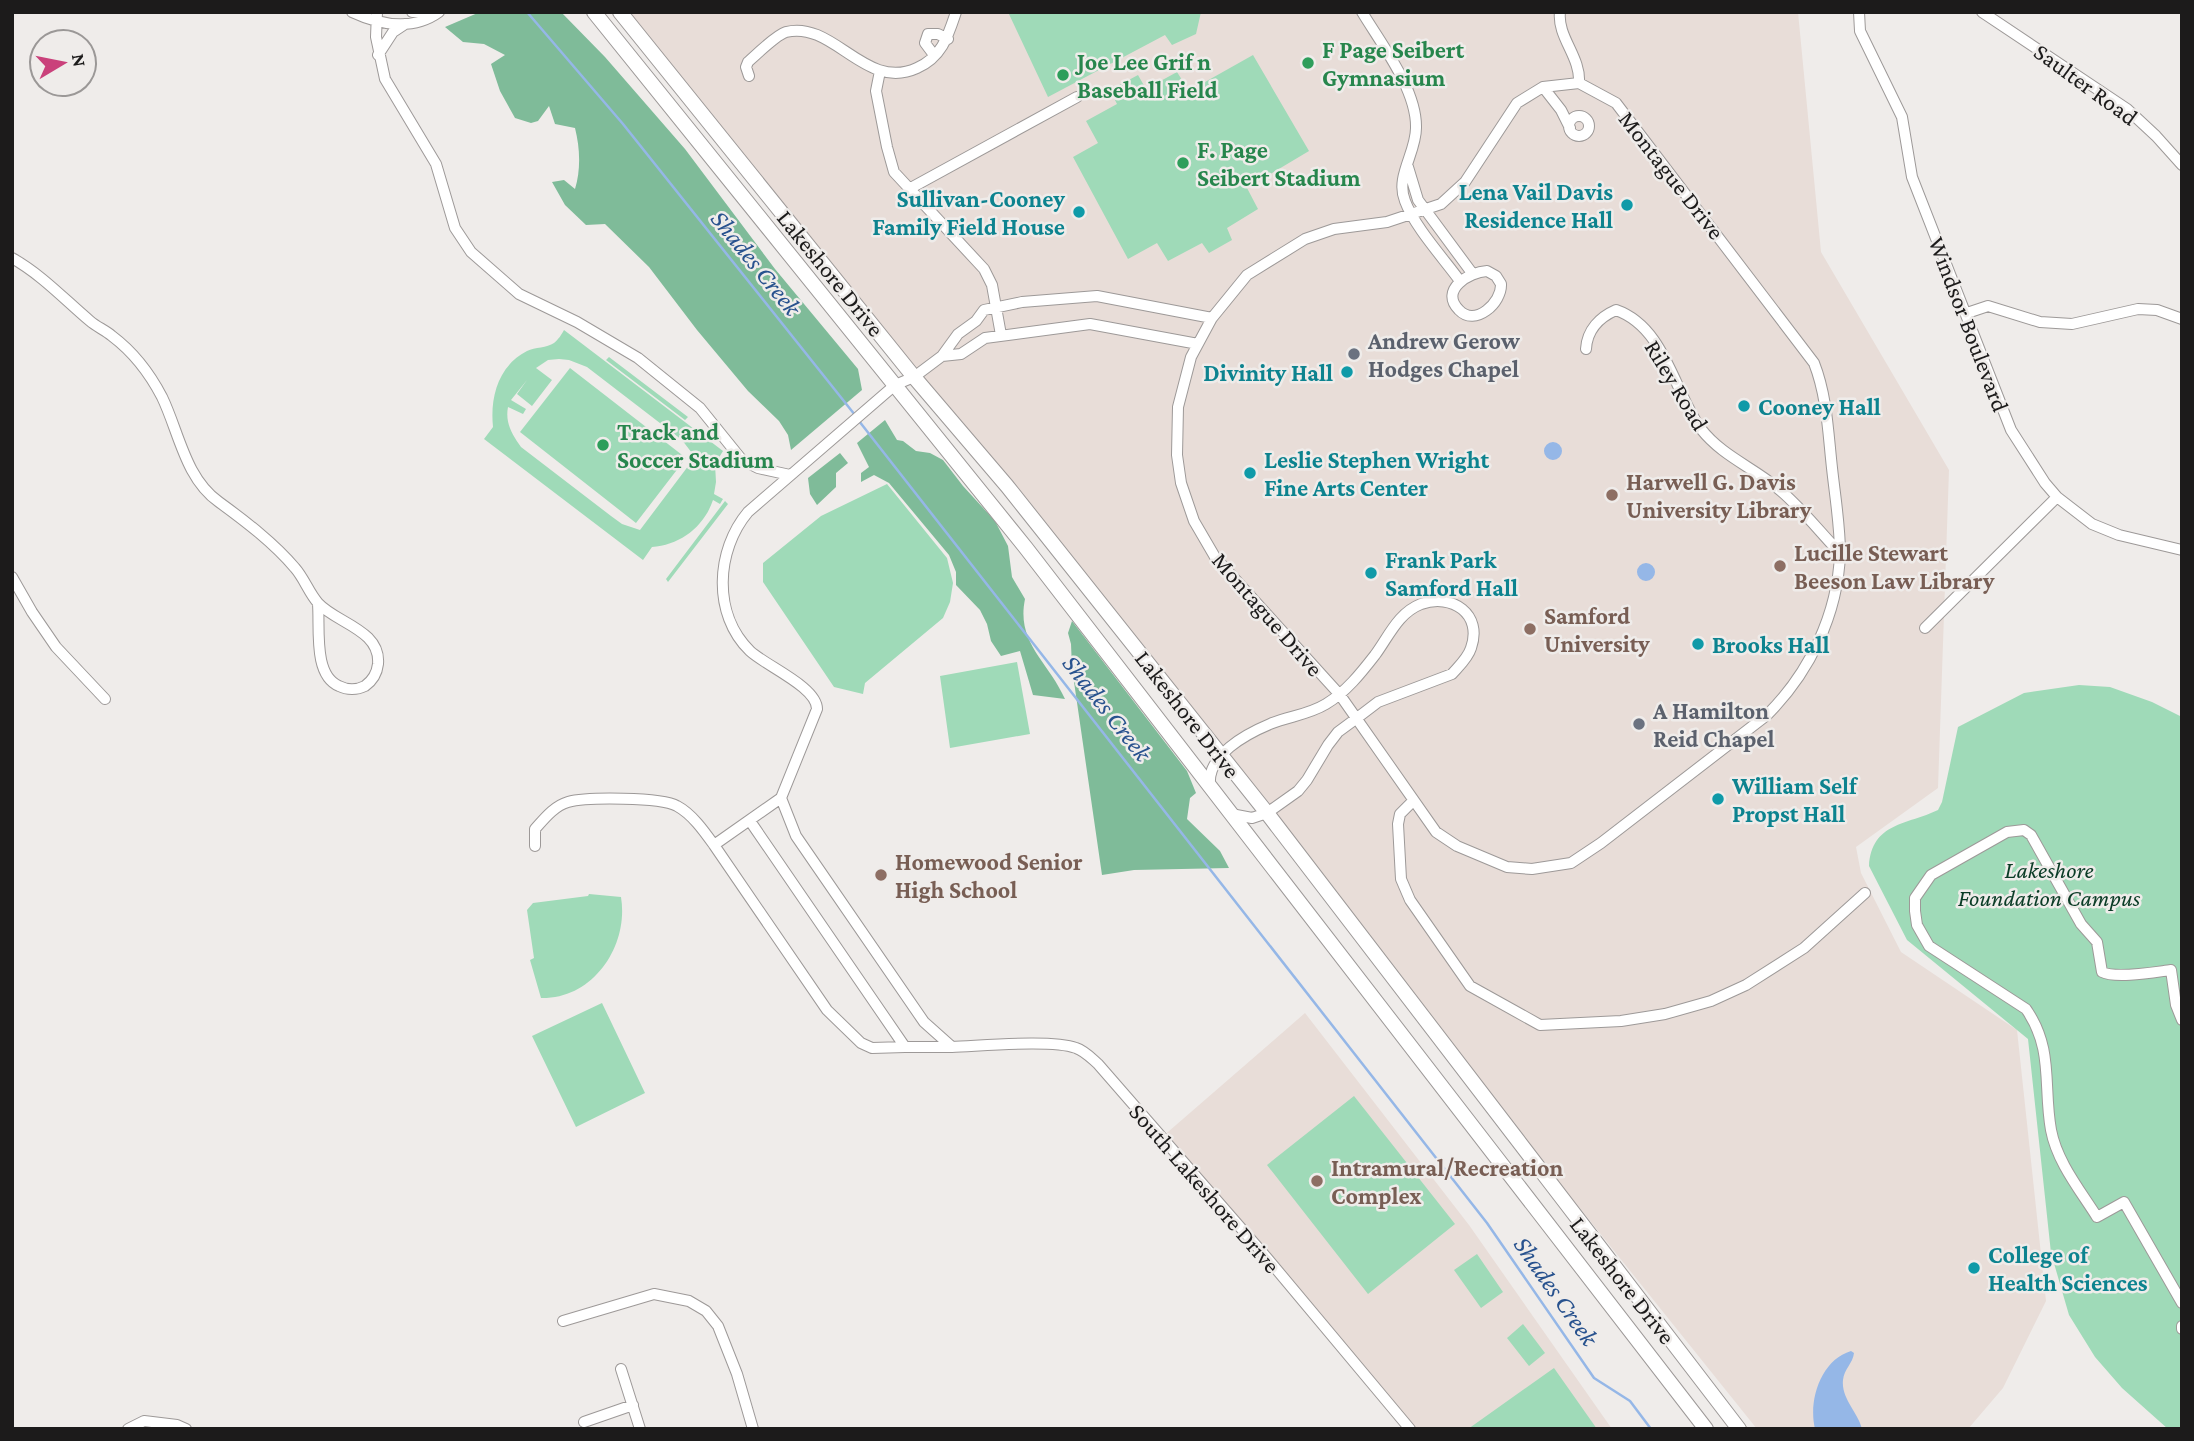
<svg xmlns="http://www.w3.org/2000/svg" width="2194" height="1441" font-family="'Crimson Pro',serif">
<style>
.built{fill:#e8ddd8}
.green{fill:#9fdab8;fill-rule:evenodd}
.forest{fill:#7fbb99}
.water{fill:#95b7e7}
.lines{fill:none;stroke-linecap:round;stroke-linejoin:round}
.stream{stroke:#95b7e7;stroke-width:2.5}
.minor-casing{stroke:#9d9998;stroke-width:12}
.major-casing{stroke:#9d9998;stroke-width:16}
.minor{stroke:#fff;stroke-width:10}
.major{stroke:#fff;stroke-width:14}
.leisure-dot{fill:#2e9e5b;stroke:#efecea;stroke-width:2.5}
.culture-dot{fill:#0f9aa8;stroke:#efecea;stroke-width:2.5}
.worship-dot{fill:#6b7280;stroke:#efecea;stroke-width:2.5}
.education-dot{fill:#8d6e63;stroke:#efecea;stroke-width:2.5}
.labels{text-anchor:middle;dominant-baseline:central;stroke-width:5;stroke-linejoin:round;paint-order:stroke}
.leisure-label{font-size:24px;font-weight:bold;fill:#27864d;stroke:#efecea;text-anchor:start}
.street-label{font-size:24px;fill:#1c1b1b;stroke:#efecea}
.culture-label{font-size:24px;font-weight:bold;fill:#0d838f;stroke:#efecea;text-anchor:start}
.worship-label{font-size:24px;font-weight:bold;fill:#5b616d;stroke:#efecea;text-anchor:start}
.education-label{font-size:24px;font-weight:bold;fill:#785e54;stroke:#efecea;text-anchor:start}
.park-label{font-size:24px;font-style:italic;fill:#0a3c26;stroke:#efecea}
.water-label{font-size:26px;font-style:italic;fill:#28528e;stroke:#efecea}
</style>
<rect width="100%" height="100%" fill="#efecea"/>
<path class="built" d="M620,12H1798L1821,252L1949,470L1938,788L1856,847L1861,873L1901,952L2017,1030L2046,1301L2003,1388L1968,1429H1757Z
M1305,1013L1469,1225L1612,1429H1409L1161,1138Z"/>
<path class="green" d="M1008,12H1201L1196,34L1172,45L1165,35L1048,97Z
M1253,55L1309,151L1247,188L1258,209L1227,228L1232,240L1209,253L1202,243L1168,261L1157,243L1128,259L1073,157L1098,143L1086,121L1117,104L1110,90L1138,75L1146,89L1177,72L1189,91Z
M564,330L723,451L715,464L716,482L714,494L723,499L720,504L713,500C704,527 680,545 652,547L643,560L484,439L493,427C490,397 498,366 527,351C535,347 547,348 554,343C558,340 562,334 564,330ZM559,359L569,360L587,367L682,440L695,457L640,530L622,524L611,516L521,447C512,434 505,423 508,407L523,414L526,409L511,400L527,380L517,394L532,406L552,380L536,368L548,360Z
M609,357L688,417L685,420L606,360Z
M570,368L686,458L636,523L520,432Z
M887,484L947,558L953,583L950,602L943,618L865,683L863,694L834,687L763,582V563L821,516Z
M725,501L728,504L668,582L666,579Z
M1017,662L1030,734L950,748L940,676Z
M2079,685L2110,687L2152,702L2182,717V1429H2168L2122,1388L2095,1357L2069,1315L2051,1253L2028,1039L1907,940L1869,866C1872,822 1907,825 1938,810L1942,802L1958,727L2024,693Z
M589,894L621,897C629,945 594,999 541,998L530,960L534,958L527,910L533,903L588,896Z
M602,1003L645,1093L576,1127L532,1036Z
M1354,1096L1455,1224L1368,1294L1267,1165Z
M1477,1254L1503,1292L1481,1308L1454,1270Z
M1523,1324L1545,1353L1529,1366L1507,1338Z
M1554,1368L1597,1429H1468Z"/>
<path class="forest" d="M480,12H561L605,57L685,149L775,269L858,369L862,390L791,450L788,435L779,421L748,391L697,330L649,267L605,224L586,225L565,205L552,182L564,180L575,189C581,169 580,148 575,128L555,124L549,106L538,121L531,123L515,118L500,91L491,64L505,55L484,44L463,42L445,27Z
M885,420L897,440L903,441L916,451L930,453L943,460L963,486L995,521L1008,546L1012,577L1025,599C1016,643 1048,661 1065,699L1033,695L1020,651L1001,656L991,641L987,624L980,610L956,585V572L949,555L889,483L874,475L861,482V473L869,467L857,443Z
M840,453L848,463L836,473V487L817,505L810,494L808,478Z
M1072,621L1187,771L1196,793L1190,798L1187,819L1220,851L1229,868L1134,870L1102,875L1072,668L1071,644L1068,633Z"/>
<path class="water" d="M1544 451a9 9 0 1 1 18 0a9 9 0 1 1-18 0Z
M1637 572a9 9 0 1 1 18 0a9 9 0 1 1-18 0Z
M1851,1351L1854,1353C1853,1363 1844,1369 1843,1380C1841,1399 1858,1412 1862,1429H1815C1808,1400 1821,1360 1851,1351Z"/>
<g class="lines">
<path class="stream" d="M527,12L623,124L855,415
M859,421L1487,1223L1594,1378L1630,1401L1651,1429"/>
<g class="minor-casing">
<path id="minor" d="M352,12C380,25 413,31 439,12
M377,12L376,37L385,79L436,164L455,228L471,252L519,294L577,322L638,358L700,408L742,460L758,468L790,475
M412,12H422
M1362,12C1382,45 1417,90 1416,128C1416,153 1395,177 1405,201C1414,226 1444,259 1460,281
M1560,12C1557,37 1581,57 1579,83
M1859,12L1860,31L1902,117L1912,177L2011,430L2045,483L2057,497L2092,524L2119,535L2182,550
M1982,12L2127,109L2156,136L2182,165
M378,55L393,32L405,24
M934,55L925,43L928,34H938L948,39
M880,71L876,91L887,147L894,172L984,269L992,285L1001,335
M749,76L746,67L748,62C757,54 776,35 786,32C834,20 865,92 917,68C942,57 948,36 956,12
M1579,83L1616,103L1814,363C1827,396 1828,432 1832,468C1835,496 1840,525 1840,553C1838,615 1809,673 1767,715L1601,843L1571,863L1532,869L1507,867L1457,846L1436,832L1340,695L1215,557L1194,521L1181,483L1177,455L1178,407L1191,357L1212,318L1247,275L1305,239L1334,229L1387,222L1441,204L1465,182L1517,103L1543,87Z
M1543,87L1561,110L1570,128
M1569 126a10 10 0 1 1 20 0a10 10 0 1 1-20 0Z
M1408,167L1418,200L1472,273
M909,189L1077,97
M12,258C42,275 64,299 90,321C97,327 105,330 112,336C132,351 150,374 162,397C179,432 185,478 219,502C245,521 274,543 295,568C304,578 309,593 318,603C336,623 381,630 378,664C377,673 372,681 365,686C357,690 347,690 339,686C313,675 320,628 318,604
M1487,271L1496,276L1501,284C1502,303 1475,327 1459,310C1439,290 1469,272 1487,271Z
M1967,313L1988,306L2040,322L2072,324L2138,309L2157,310L2182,319
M1212,318L1097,296L1022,302L984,310L976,321L958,334L942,356L914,377L895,385L748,512C716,550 712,614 750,651C766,666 817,687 817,709L781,798L796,836L924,1022L952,1047C981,1046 1052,1039 1076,1048C1085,1051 1091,1058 1098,1064L1267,1258L1410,1429
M1586,349C1587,330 1600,317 1616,310C1665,327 1674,392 1701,429C1723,457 1755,468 1781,491C1802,509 1820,532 1840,553
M942,356L961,354L985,338L1090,324L1198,344
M12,577L32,612L56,647L105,699
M1925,628L2057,497
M1210,785C1207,755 1246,734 1270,724C1289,716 1308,715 1326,704C1346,692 1361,673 1375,655C1389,636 1398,613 1421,604C1452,593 1483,614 1471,648C1468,658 1459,666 1452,674L1378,702L1357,718L1338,732L1328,745L1307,780L1298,791L1267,813L1252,818L1231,814
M781,798L714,845L827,1010L861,1043L872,1048L905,1047
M1413,801L1400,814L1398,824L1401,879L1410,900L1470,986L1540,1025L1621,1021L1665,1014L1711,1001L1746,985L1804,948L1865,893
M750,821L905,1047H952
M535,846V829C544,819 554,806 568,802C586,797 661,797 677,806C692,814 704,831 714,845
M2182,1020L2176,1005L2171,970C2155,972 2116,979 2102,972L2097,942L2081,924L2031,835L2024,830L2007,832L1931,875L1915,898V911L1917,925L1929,946L2026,1009C2054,1049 2043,1086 2051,1130C2057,1162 2080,1190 2097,1217L2124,1202L2182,1303
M563,1321L654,1294L689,1301L706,1311L718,1326L737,1374L753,1429
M2182,1326V1329
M621,1369L640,1429
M584,1422L633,1405
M128,1429L144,1421L177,1425L186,1429"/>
</g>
<g class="major-casing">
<path id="major" d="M594,12L1026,548L1706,1429
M620,12L914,377L1007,486L1267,813L1739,1429"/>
</g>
<use href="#minor" class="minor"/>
<use href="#major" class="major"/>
</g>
<g class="leisure-dot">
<circle cx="1308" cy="63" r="7"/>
<circle cx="1063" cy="75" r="7"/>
<circle cx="1183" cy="163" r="7"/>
<circle cx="603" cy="445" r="7"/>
</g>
<g class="culture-dot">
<circle cx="1627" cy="205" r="7"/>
<circle cx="1079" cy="212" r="7"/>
<circle cx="1347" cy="372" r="7"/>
<circle cx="1744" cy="406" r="7"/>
<circle cx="1250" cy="473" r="7"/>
<circle cx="1371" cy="573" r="7"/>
<circle cx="1698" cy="644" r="7"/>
<circle cx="1718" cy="799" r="7"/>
<circle cx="1974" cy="1268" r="7"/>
</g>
<g class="worship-dot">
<circle cx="1354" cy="354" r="7"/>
<circle cx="1639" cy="724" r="7"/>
</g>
<g class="education-dot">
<circle cx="1612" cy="495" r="7"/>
<circle cx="1780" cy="566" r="7"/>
<circle cx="1530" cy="629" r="7"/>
<circle cx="881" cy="875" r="7"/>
<circle cx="1317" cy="1181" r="7"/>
</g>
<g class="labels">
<g class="leisure-label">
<text x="1322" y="49">F Page Seibert<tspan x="1322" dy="28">Gymnasium</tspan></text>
<text x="1077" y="61">Joe Lee Grif n<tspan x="1077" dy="28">Baseball Field</tspan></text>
<text x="1197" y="149">F. Page<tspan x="1197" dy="28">Seibert Stadium</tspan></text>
<text x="617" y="431">Track and<tspan x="617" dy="28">Soccer Stadium</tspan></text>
</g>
<g class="street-label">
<text transform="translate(2086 84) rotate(36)">Saulter Road</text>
<text transform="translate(1672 175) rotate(52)">Montague Drive</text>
<text transform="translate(831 273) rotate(51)">Lakeshore Drive</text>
<text transform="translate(1969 324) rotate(69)">Windsor Boulevard</text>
<text transform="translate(1677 385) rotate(59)">Riley Road</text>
<text transform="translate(1268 614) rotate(49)">Montague Drive</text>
<text transform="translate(1188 714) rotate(52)">Lakeshore Drive</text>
<text transform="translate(1205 1188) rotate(49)">South Lakeshore Drive</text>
<text transform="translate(1623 1280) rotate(52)">Lakeshore Drive</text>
</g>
<g class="culture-label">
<text x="1613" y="191" text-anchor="end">Lena Vail Davis<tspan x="1613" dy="28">Residence Hall</tspan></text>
<text x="1065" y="198" text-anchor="end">Sullivan-Cooney<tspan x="1065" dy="28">Family Field House</tspan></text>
<text x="1333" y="372" text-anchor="end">Divinity Hall</text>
<text x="1758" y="406">Cooney Hall</text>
<text x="1264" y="459">Leslie Stephen Wright<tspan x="1264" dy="28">Fine Arts Center</tspan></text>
<text x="1385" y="559">Frank Park<tspan x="1385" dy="28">Samford Hall</tspan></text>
<text x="1712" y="644">Brooks Hall</text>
<text x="1732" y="785">William Self<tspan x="1732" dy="28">Propst Hall</tspan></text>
<text x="1988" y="1254">College of<tspan x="1988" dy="28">Health Sciences</tspan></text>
</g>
<g class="worship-label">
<text x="1368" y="340">Andrew Gerow<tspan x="1368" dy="28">Hodges Chapel</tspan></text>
<text x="1653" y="710">A Hamilton<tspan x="1653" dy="28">Reid Chapel</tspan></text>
</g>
<g class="education-label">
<text x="1626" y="481">Harwell G. Davis<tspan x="1626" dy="28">University Library</tspan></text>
<text x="1794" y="552">Lucille Stewart<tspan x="1794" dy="28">Beeson Law Library</tspan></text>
<text x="1544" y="615">Samford<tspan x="1544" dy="28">University</tspan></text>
<text x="895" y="861">Homewood Senior<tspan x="895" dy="28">High School</tspan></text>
<text x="1331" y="1167">Intramural/Recreation<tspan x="1331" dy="28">Complex</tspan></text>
</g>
<g class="park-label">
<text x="2049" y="869">Lakeshore<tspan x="2049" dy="28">Foundation Campus</tspan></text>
</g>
<g class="water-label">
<text transform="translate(756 263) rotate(51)">Shades Creek</text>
<text transform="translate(1107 708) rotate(52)">Shades Creek</text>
<text transform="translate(1556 1291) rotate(55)">Shades Creek</text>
</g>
</g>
<rect width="2194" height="1441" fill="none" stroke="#1c1b1b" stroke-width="28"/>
<g transform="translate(63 63) rotate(80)"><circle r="33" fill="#efecea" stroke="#9b9897" stroke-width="2"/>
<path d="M0-5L12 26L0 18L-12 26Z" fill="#ca417b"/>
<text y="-10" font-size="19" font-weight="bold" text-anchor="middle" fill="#1c1b1b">N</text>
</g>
</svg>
